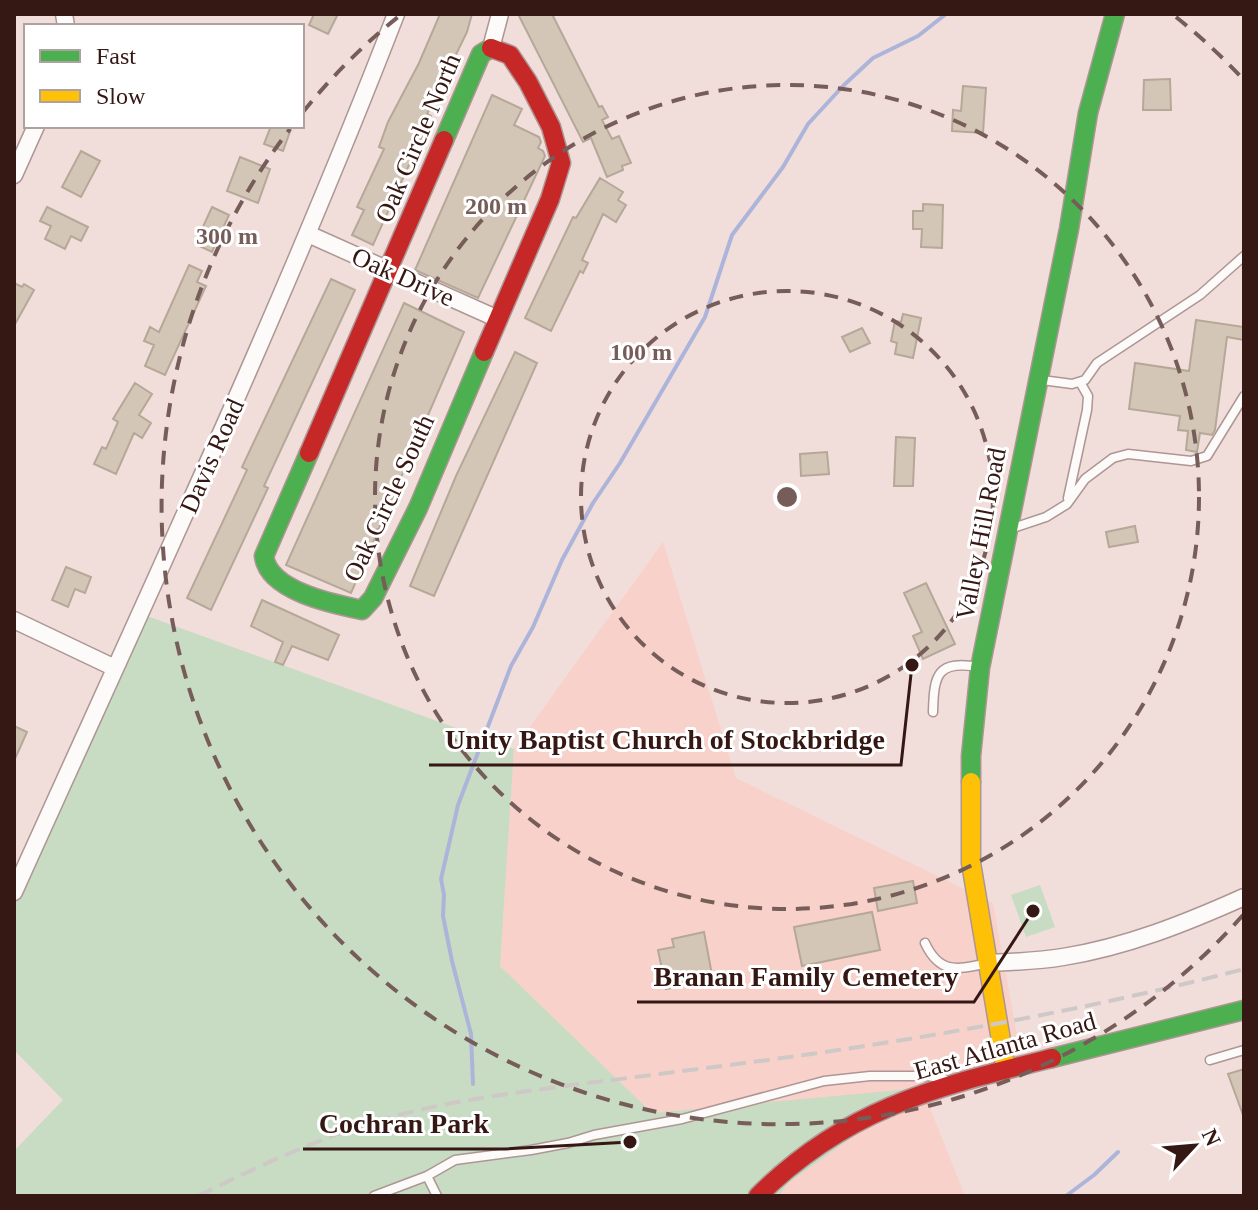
<svg xmlns="http://www.w3.org/2000/svg" width="1258" height="1210" font-family="'Times New Roman',serif">
<style>
.built{fill:#f7d1ca}
.green{fill:#c8dbc3}
.lines{fill:none;stroke-linecap:round;stroke-linejoin:round}
.stream{stroke:#adb4da;stroke-width:4}
.building{fill:#d4c6b7;stroke:#b5a898;stroke-width:2}
.lane-casing{stroke:#ad9693;stroke-width:11}
.street-casing{stroke:#ad9693;stroke-width:19}
.fast-casing{stroke:#ad9693;stroke-width:21}
.slow-casing{stroke:#ad9693;stroke-width:21}
.jam-casing{stroke:#ad9693;stroke-width:21}
.lane{stroke:#fdfafa;stroke-width:8}
.street{stroke:#fdfafa;stroke-width:16}
.fast{stroke:#4caf50;stroke-width:18}
.slow{stroke:#ffc107;stroke-width:18}
.jam{stroke:#c62828;stroke-width:18}
.rail{stroke:#cec8c7;stroke-width:4;stroke-dasharray:16 8;stroke-linecap:butt}
.ring{fill:none;stroke:#775d59;stroke-width:4;stroke-dasharray:14 10}
.labels{text-anchor:middle;dominant-baseline:central;stroke-width:6;stroke-linejoin:round;paint-order:stroke}
.street-label{font-size:26px;fill:#351713;stroke:#fff}
.centre{fill:#775d59;stroke:#fff;stroke-width:4}
.ring-label{font-size:24px;text-anchor:middle;font-weight:bold;fill:#775d59;stroke:#fff;stroke-width:6;stroke-linejoin:round;paint-order:stroke}
.leader{fill:none;stroke:#351713;stroke-width:3}
.callout-dot{fill:#351713;stroke:#fff;stroke-width:3}
.callout-label{font-size:28px;text-anchor:middle;font-weight:bold;fill:#351713;stroke:#fff;stroke-width:6;stroke-linejoin:round;paint-order:stroke}
</style>
<rect width="100%" height="100%" fill="#f1dedb"/>
<path class="built" d="M663,542L736,778L993,903L1023,1068L922,1088L965,1196H779L788,1183L920,1089L652,1113L500,966L514,749Z"/>
<path class="green" d="M147,616L514,749L500,966L652,1113L922,1088L788,1183L779,1196H14V1151L63,1100L14,1050V893Z
M1040,885L1055,927L1026,937L1011,895Z"/>
<g class="lines">
<path class="stream" d="M473,1084L471,1034L452,961L443,916L444,895L441,879L458,805L511,666L533,627L562,560L593,503L620,463L705,317L732,235L783,167L808,124L844,85L873,58L918,36L946,14
M1066,1196L1094,1175L1118,1152"/>
</g>
<path class="building" d="M314,14H338L328,34L309,25Z
M440,14H472L467,32L427,114L431,116L373,245L352,235L364,210L357,207L384,149L379,147L388,122L419,63Z
M518,14H552L599,107L602,106L608,117L602,120L612,139L619,136L631,163L622,166L623,170L607,177L591,138L583,142Z
M1170,79L1171,110H1143L1144,80Z
M963,86L986,88L983,133L952,131L953,110L961,111Z
M492,95L522,109L514,125L539,137L541,142L538,148L543,151L545,156L478,298L415,270Z
M271,126H292L283,151L264,144Z
M81,151L100,161L81,197L62,187Z
M240,157L270,169L258,203L227,191Z
M600,178L623,192L618,200L626,205L616,222L603,214L582,260L588,263L583,273L580,271L551,331L525,318L573,217L576,218Z
M923,204L943,205L942,248L921,247L922,229H913V211H923Z
M47,207L88,227L81,241L71,236L65,249L45,239L51,226L40,221Z
M212,207L229,215L212,252L195,244Z
M189,265L202,271L197,282L206,286L165,375L145,366L154,345L144,341L150,327L159,332Z
M331,279L355,290L264,486L268,488L211,610L187,598L247,470L242,467Z
M14,283L22,287L24,284L34,290L14,326Z
M404,303L464,332L351,593L286,565Z
M903,314L921,318L913,358L895,354L897,343L891,341L895,321L901,322Z
M1196,320L1244,327V340L1227,337L1215,430L1212,435L1200,433L1197,452L1186,450L1188,431L1178,430L1180,416L1129,409L1135,363L1189,371Z
M862,328L870,343L850,352L842,337Z
M515,352L537,363L434,596L410,586L456,476Z
M135,383L152,394L139,415L151,423L142,438L134,433L116,474L94,464L102,447L106,449L118,422L113,419Z
M896,437L915,438L913,486H894Z
M827,452L829,474L801,476L800,454Z
M1135,526L1138,542L1109,547L1106,532Z
M66,567L91,577L85,593L75,589L68,607L52,600Z
M926,583L955,644L923,659L913,636L922,632L904,593Z
M262,600L339,635L328,660L292,646L283,665L275,662L283,642L251,626Z
M14,726L27,732L14,761Z
M913,881L917,903L878,911L874,888Z
M872,912L880,950L802,966L794,927Z
M704,932L713,980L666,989L658,950L674,947L672,939Z
M1244,1069V1114L1243,1115L1228,1074Z"/>
<g class="lines">
<g class="lane-casing">
<path id="lane" d="M1042,380L1072,384L1085,380L1097,363L1200,295L1244,256
M1068,498L1087,410L1088,396L1080,382
M1013,528L1046,517L1067,504L1085,479L1113,458L1128,454L1191,461L1207,456L1244,396
M933,712C934,674 937,660 980,667
M925,943C939,973 955,970 984,964
M1210,1060L1244,1050
M427,1176L437,1196
M374,1196L427,1176L455,1160L531,1150L568,1143L594,1135L682,1119L824,1081L870,1076H928L944,1079"/>
</g>
<g class="street-casing">
<path id="street" d="M64,14L66,26
M491,48L500,14
M14,175L36,126
M308,234L498,319
M14,620L115,668
M14,892C145,601 281,312 396,14
M989,963C1014,962 1039,961 1063,957C1126,947 1186,923 1244,897"/>
</g>
<g class="fast-casing">
<path id="fast" d="M444,140L481,54L491,48
M309,453L264,556C268,591 333,604 362,610L373,598L418,508L484,352
M971,782V756L980,668L1069,229L1088,113L1115,14
M1052,1058L1244,1010"/>
</g>
<g class="slow-casing">
<path id="slow" d="M971,782V863L1006,1070"/>
</g>
<g class="jam-casing">
<path id="jam" d="M484,352L550,199L561,163L551,127L528,82L510,55L491,48
M309,453L444,140
M758,1196C846,1108 936,1087 1052,1058"/>
</g>
<use href="#lane" class="lane"/>
<use href="#street" class="street"/>
<use href="#fast" class="fast"/>
<use href="#slow" class="slow"/>
<use href="#jam" class="jam"/>
<path class="rail" d="M198,1196C263,1164 329,1133 399,1115C456,1100 514,1093 572,1085C652,1075 732,1065 811,1054C957,1033 1102,1006 1244,969"/>
</g>
<g class="ring">
<circle cx="787" cy="497" r="206"/>
<circle cx="787" cy="497" r="412"/>
<path d="M1243 915A618 618 0 0 1 290 129M303 112A618 618 0 0 1 398 17M1176 17A618 618 0 0 1 1243 79"/>
</g>
<g class="labels">
<g class="street-label">
<text transform="translate(418 138) rotate(-67)">Oak Circle North</text>
<text transform="translate(403 277) rotate(24)">Oak Drive</text>
<text transform="translate(212 456) rotate(-66)">Davis Road</text>
<text transform="translate(389 498) rotate(-65)">Oak Circle South</text>
<text transform="translate(981 534) rotate(-79)">Valley Hill Road</text>
<text transform="translate(1005 1046) rotate(-16)">East Atlanta Road</text>
</g>
</g>
<circle cx="787" cy="497" r="12" class="centre"/>
<g class="ring-label">
<text x="496" y="214">200 m</text>
<text x="227" y="244">300 m</text>
<text x="641" y="360">100 m</text>
</g>
<path class="leader" d="M912 665L901 765H429M1033 911L974 1002H637M630 1142L505 1149H303"/>
<g class="callout-dot">
<circle cx="912" cy="665" r="8"/>
<circle cx="1033" cy="911" r="8"/>
<circle cx="630" cy="1142" r="8"/>
</g>
<g class="callout-label">
<text x="665" y="749">Unity Baptist Church of Stockbridge</text>
<text x="806" y="986">Branan Family Cemetery</text>
<text x="404" y="1133">Cochran Park</text>
</g>
<rect width="1258" height="1210" fill="none" stroke="#351713" stroke-width="32"/>
<rect x="24" y="24" width="280" height="104" fill="#ffffff" stroke="#aea2a1" stroke-width="2"/>
<rect x="40" y="50" width="40" height="12" fill="#4caf50" stroke="#aea2a1" stroke-width="2"/>
<text x="96" y="64" font-size="24" fill="#351713">Fast</text>
<rect x="40" y="90" width="40" height="12" fill="#ffc107" stroke="#aea2a1" stroke-width="2"/>
<text x="96" y="104" font-size="24" fill="#351713">Slow</text>
<g transform="translate(1194 1146) rotate(64)" stroke="#ffffff" stroke-width="6" paint-order="stroke">
<path d="M0-6L14 30L0 20L-14 30Z" fill="#351713"/>
<text y="-12" font-size="22" font-weight="bold" text-anchor="middle" fill="#351713">N</text>
</g>
</svg>
